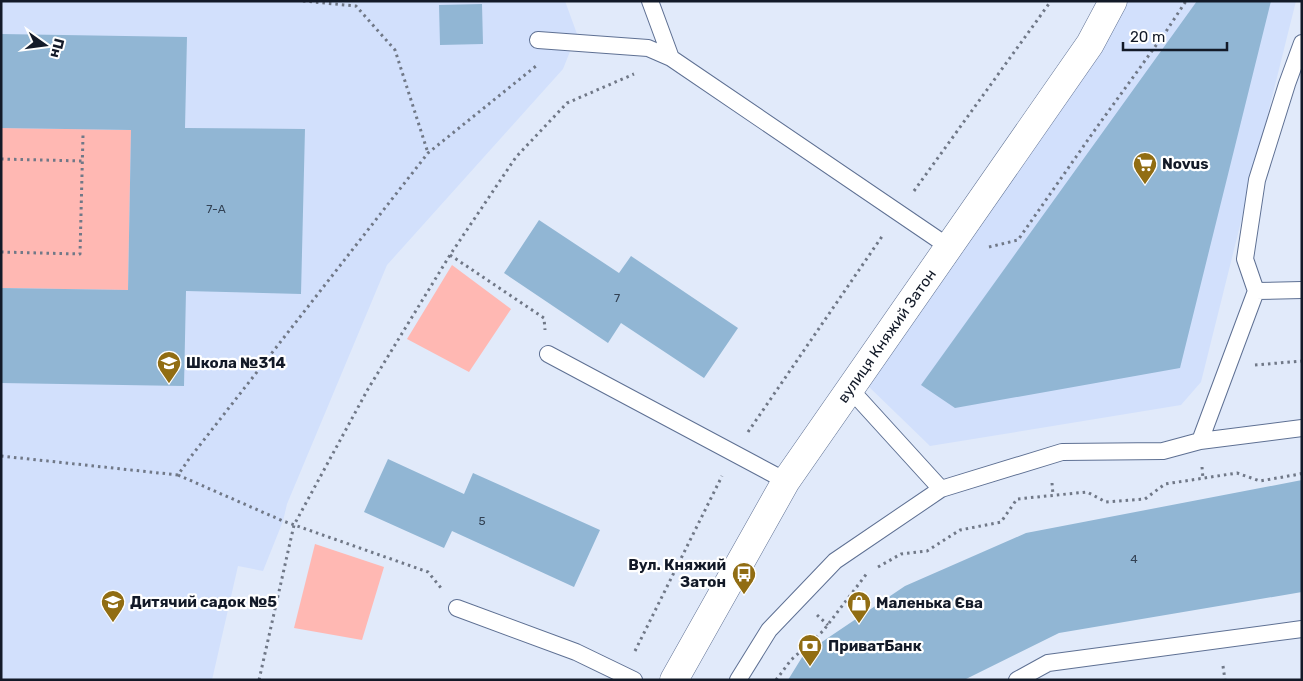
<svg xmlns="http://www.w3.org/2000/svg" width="1303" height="681" font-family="Rubik,sans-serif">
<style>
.built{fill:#d2e0fc}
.green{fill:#ffb8b3}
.building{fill:#91b6d4}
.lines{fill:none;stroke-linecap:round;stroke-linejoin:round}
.lane-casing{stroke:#5e7093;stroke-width:18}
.street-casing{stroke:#5e7093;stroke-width:29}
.path{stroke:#707887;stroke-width:3;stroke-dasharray:2.5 4;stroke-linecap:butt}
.lane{stroke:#fff;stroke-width:16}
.street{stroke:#fff;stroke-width:28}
.labels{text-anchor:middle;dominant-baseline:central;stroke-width:4.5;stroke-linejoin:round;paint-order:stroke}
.number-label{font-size:12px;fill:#324153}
.poi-label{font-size:15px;font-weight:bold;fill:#131a28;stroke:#fff;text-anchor:start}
.street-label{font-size:15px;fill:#131a28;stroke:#fff}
</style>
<rect width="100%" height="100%" fill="#e1eafa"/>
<path class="built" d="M1,1H565L577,34L563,69L387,265L287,504L283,521L263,571L238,566L212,680H1Z
M1127,1H1296L1201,382L1181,405L930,446L866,384Z"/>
<path class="green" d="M1,128L131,130L128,290L1,288Z
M452,265L511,309L469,372L407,339Z
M315,544L384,567L362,640L294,628Z"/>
<path class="building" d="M1197,1H1271L1180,368L955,408L921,385Z
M482,4L483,44L440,45L439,5Z
M1,34L187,37L185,128L305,129L301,294L186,291L184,386L1,383V288L128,290L131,130L1,128Z
M539,220L619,273L631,256L738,328L704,378L621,323L608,343L504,273Z
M388,459L464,494L473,473L600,530L574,587L452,531L444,548L364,512Z
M1302,480V592L1059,633L964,680H788L804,654L905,586L1026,533Z"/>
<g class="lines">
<g class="lane-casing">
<path id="lane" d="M650,1L671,58
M538,40L648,48L671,58L949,247
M1256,291L1302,290
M548,354L786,481
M850,389L941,489
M1200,441L1302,428
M457,608L576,652L634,680
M738,680L769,630L835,561L941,489L1062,452L1163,451L1200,441L1256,291L1245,259L1257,180L1287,84L1302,43
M1017,680L1048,663L1302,629"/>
</g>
<g class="street-casing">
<path id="street" d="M674,680L786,481L1090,44L1113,1"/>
</g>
<path class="path" d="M303,1L356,6L395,50L428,153
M1,159L83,161
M914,191L1051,1
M989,247L1018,240L1092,134L1165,33L1186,1
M1,252L80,254L83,135
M450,255L544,318L545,330
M1255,365L1302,361
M748,432L883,235
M1,456L178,475L189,459L428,153L536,66
M1202,467L1203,479
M178,475L283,521L428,572L441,588
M1052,483L1053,495
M878,567L901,554L927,551L960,530L1001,522L1017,499L1087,492L1106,502L1145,499L1165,484L1237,473L1260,481L1300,474L1302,473
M817,615L828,625
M635,651L722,476
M1223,666L1225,680
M259,680L294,525L368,389L450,255L516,157L567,103L634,74
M776,680L791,660L823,631L868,572"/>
<use href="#lane" class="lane"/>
<use href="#street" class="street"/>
</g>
<defs>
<g id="supermarket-pin" transform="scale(1.25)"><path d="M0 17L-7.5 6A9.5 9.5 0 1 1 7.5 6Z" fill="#916d13" stroke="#fff"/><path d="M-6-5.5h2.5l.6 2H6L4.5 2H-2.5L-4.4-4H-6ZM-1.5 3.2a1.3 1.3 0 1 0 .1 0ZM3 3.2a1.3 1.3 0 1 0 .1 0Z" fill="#fff"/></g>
<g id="school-pin" transform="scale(1.25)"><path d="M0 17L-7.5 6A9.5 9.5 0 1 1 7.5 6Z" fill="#916d13" stroke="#fff"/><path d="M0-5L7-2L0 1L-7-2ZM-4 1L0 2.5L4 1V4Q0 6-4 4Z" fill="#fff"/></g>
<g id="bus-pin" transform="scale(1.25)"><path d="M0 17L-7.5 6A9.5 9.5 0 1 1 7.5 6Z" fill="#916d13" stroke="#fff"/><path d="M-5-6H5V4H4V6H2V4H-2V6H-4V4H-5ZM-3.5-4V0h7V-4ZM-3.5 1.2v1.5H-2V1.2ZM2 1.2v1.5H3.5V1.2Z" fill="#fff"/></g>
<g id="shop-pin" transform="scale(1.25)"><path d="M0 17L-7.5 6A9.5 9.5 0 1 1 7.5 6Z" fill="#916d13" stroke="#fff"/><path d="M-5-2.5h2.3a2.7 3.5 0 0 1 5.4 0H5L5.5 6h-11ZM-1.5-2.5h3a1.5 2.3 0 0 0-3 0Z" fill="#fff"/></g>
<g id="bank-pin" transform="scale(1.25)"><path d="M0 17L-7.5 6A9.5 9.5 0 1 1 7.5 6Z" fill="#916d13" stroke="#fff"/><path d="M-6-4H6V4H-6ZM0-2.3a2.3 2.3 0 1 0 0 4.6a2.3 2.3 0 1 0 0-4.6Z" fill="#fff"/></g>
</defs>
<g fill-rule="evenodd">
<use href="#supermarket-pin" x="1145" y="164"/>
<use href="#school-pin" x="169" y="363"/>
<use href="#bus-pin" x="744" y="574"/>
<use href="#school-pin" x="113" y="602"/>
<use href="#shop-pin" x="859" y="603"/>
<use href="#bank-pin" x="810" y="646"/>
</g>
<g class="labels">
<g class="number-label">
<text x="216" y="209">7-А</text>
<text x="617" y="298">7</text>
<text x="482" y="521">5</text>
<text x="1134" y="559">4</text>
</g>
<g class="poi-label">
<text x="1162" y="164">Novus</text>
<text x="186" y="363">Школа №314</text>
<text x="726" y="565" text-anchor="end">Вул. Княжий<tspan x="726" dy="17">Затон</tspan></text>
<text x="130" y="602">Дитячий садок №5</text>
<text x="876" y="603">Маленька Єва</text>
<text x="828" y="646">ПриватБанк</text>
</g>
<g class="street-label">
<text transform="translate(887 336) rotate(-55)">вулиця Княжий Затон</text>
</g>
</g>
<rect width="1303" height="681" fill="none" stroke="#131a28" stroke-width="5"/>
<g transform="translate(45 45) rotate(104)" stroke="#ffffff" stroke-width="4" paint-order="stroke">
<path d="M0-4L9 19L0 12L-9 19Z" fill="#131a28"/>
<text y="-8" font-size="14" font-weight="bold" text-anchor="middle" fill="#131a28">Пн</text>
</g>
<path d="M1123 42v8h104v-8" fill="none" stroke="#131a28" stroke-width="2.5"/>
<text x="1130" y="42" font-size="15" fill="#131a28" stroke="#ffffff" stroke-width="4" paint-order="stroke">20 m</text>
</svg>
